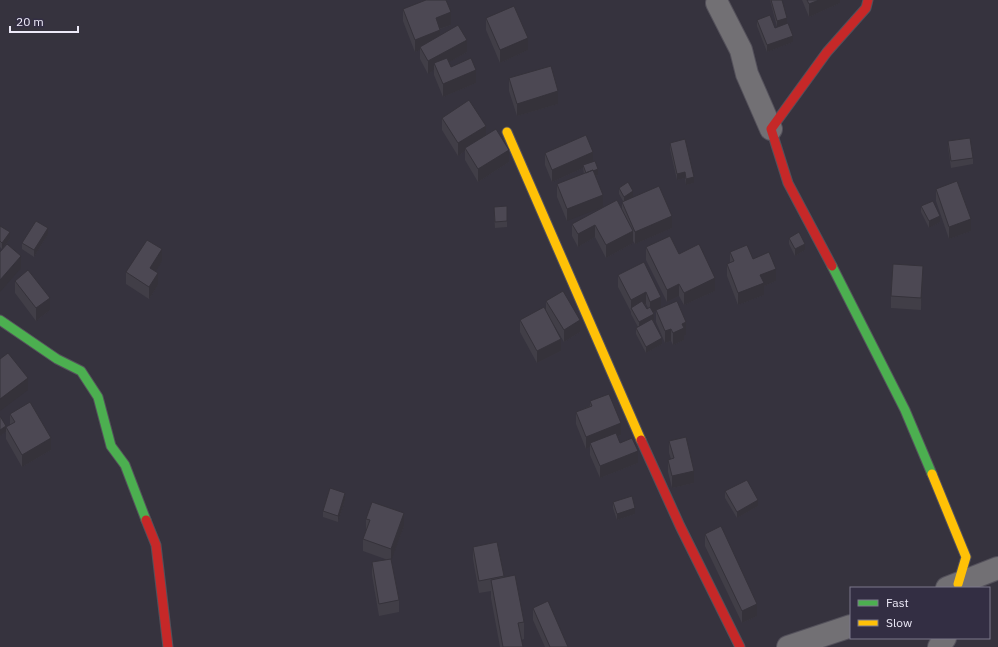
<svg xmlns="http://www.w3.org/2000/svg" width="998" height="647" font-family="'IBM Plex Sans',sans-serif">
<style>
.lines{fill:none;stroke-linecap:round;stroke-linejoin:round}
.street-casing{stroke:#54515b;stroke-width:24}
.fast-casing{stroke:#54515b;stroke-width:11}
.slow-casing{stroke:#54515b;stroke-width:11}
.jam-casing{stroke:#54515b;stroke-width:11}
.street{stroke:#727074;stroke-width:22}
.fast{stroke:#4caf50;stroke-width:9}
.slow{stroke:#ffc107;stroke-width:9}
.jam{stroke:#c62828;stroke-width:9}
.wall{fill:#413e47;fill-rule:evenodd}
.shaded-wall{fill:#35323a}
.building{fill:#4c4853;stroke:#35323a}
</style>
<rect width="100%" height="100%" fill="#36333e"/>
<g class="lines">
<g class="street-casing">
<path id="street" d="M717,3L741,50L747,74L771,129
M947,588L998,568
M788,647L851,626
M939,647L945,638"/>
</g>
<g class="fast-casing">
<path id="fast" d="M832,266L905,410L932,474
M0,320L57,359L81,371L98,397L111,446L125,465L146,520"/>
</g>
<g class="slow-casing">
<path id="slow" d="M507,132L641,440
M932,474L966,557L958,584"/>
</g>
<g class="jam-casing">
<path id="jam" d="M832,266L788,183L771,129L827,52L866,8L868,0
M641,440L680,526L740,647
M146,520L156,545L168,647"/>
</g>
<use href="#street" class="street"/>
<use href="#fast" class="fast"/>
<use href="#slow" class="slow"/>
<use href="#jam" class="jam"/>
</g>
<path class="wall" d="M770,0H782L787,24L793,42L767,52L757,26V20L775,28L784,25L777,27Z
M802,0H840V3L809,17Z
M403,9L451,25L440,29V35L467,52L449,62L451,67L476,83L443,97L434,75V70L428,74L420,59V50L415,52L403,21Z
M486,18L528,50L500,63L486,30Z
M509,78L558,104L517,116L509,91Z
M442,118L486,135L509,162L478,182L465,160V151L458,156L442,130Z
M948,141L973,158V164L951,168L948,147Z
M670,143L694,183L686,185L685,178L677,180L670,149Z
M545,153L593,161L598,175L596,176L567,221L557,197V184L584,174L583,168L552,182L545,165Z
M619,188L633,197L672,228L635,244L633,241V243L606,258L595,237L578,247L572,236V224L622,210V202L623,201L619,194Z
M936,189L971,231L949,239L936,201Z
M921,206L940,222L929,228L921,212Z
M494,213L507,221V227L495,228Z
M0,227L10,239L2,249L0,247Z
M48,234L34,257L22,249V243Z
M789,238L805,250L795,256L789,244Z
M646,247L679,254L715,291L684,305L679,296L667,302L646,260Z
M730,252L753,259L776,281L764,286V295L738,305L727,276V264L730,263Z
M162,261L155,271L158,285L149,299L126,284V272Z
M644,262L661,308L686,335L684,336V340L673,345L671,341L665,343L656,322V311L653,313L654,320L653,321L662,344L646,353L636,334V328L638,327L631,314V312L618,287V275ZM646,304L648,308L647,309L645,305Z
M923,278L921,310L891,308V296Z
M15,281L50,310L36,321L15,293Z
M546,301L580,332L564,342L554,325L561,351L537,363L520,332V320L546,312Z
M590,401L621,435L617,437L620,443L638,463L600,478L590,455V447L586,449L576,424V412L590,406Z
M10,414L51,450L22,467L6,439V432L0,436V416L6,427L10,425Z
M669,441L694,483L672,488L668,472V460L671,459L669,453Z
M725,491L758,506L737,518L725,498Z
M345,500L338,522L323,517V511Z
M613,502L635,514L617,520L613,508Z
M366,519L404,526L391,560L399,600V612L379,616L372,575V562L388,560L363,551V539L366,531Z
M705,534L757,616L742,623L705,546Z
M473,547L504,576V578L524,622V639L521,640L523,647H500L491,598V591L479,593L473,559Z
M533,608L568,647H545L533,620Z"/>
<path class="shaded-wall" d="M819,0H840V3L809,17V4Z
M451,12V25L436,30V18Z
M787,18V24L777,27V21Z
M440,30V42L420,47V50L415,52V40Z
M793,36V42L767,52V45Z
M528,38V50L500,63V50Z
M467,40V52L437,69L434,63V70L428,74V61Z
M476,70V83L443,97V84Z
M558,91V104L517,116V104Z
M486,126V138L465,148V151L458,156V143Z
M509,150V162L478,182V169Z
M593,152V164L583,165V168L552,182V170Z
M598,169V175L586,180V173Z
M685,172V178L677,180V174Z
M694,177V183L686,185V179Z
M633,191V197L624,203V197Z
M603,195V207L567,221V209Z
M672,216V228L635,244V232Z
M940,216V222L929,228V221Z
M971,219V231L949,239V227Z
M595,225V237L578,247V234Z
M48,228V234L34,257V250Z
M633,231V243L606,258V245Z
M10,232V239L2,249V243Z
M805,244V250L795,256V249Z
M162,249V261L150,280V268Z
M21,256V268L0,292V280Z
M923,266V278L921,310V298Z
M776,269V281L764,286V295L738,305V293L760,275Z
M158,273V285L149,299V287Z
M715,278V291L684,305V293Z
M679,284V296L667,302V290Z
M646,292V304L633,311L631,308V312V300Z
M661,297V309L656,310V311L650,314V302Z
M50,298V310L36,321V308Z
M654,314V320L639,328V322Z
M580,320V332L564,342V330Z
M686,322V335L684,336V340L673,345V333L682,324Z
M671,329V341L665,343V331Z
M662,338V344L646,353V347Z
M561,339V351L537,363V351Z
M28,378V390L0,411V399Z
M621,423V435L592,447L590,443V447L586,449V437Z
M6,426V432L0,436V430Z
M51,438V450L22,467V455Z
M638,451V463L600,478V466Z
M694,471V483L672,488V476Z
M345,493V500L338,522V516Z
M758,500V506L737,518V512Z
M635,508V514L617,520V514Z
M404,513V526L391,561V549Z
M757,604V616L742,623V611Z"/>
<path class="building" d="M426,0H446L451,12L436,18L440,30L415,40L403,9Z
M771,0H782L787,18L777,21Z
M807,0H819L809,4Z
M514,6L528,38L500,50L486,18Z
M770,15L775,28L788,23L793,36L767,45L757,20Z
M458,25L467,40L428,61L420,47Z
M447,58L451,67L471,58L476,70L443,84L434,63Z
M551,66L558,91L517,104L509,78Z
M469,100L486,126L458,143L442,118Z
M496,129L509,150L478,169L465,148Z
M586,135L593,152L552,170L545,153Z
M970,138L973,158L951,161L948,141Z
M685,139L694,177L686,179L685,172L677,174L670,143Z
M595,161L598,169L593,171V170L586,173L583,165Z
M593,170L603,195L567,209L557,184Z
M957,181L971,219L949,227L936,189Z
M628,182L633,191L624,197L619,188Z
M659,186L672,216L635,232L622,202Z
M617,200L633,231L606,245L595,225L578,234L572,224Z
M933,201L940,216L929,221L921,206Z
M507,206V221L495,222L494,207Z
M36,221L48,228L34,250L22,243Z
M0,226L10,232L2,243L0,241Z
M799,232L805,244L795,249L789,238Z
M670,236L679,254L699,244L715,278L684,293L679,284L667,290L646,247Z
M147,240L162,249L150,268L158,273L149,287L126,272Z
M7,244L21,256L0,280V252Z
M747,245L753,259L769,252L776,269L760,275L764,283L738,293L727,264L734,261L730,252Z
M644,262L661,297L650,302L646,292L631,300L618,275Z
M893,264L923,266L921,298L891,296Z
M28,270L50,298L36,308L15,281Z
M563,291L580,320L564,330L546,301Z
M642,301L647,309L650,307L654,314L639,322L631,308Z
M677,301L686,322L682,324L684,328L673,333L671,329L665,331L656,310Z
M544,307L561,339L537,351L520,320Z
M652,319L662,338L646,347L636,328Z
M8,353L28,378L0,399V359Z
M609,394L621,423L586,437L576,412L592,406L590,401Z
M30,402L51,438L22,455L6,427L15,422L10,414Z
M0,416L6,426L0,430Z
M616,433L620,443L632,438L638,451L600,466L590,443Z
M686,437L694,471L672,476L668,460L674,458L669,441Z
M747,480L758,500L737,512L725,491Z
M330,488L345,493L338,516L323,511Z
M632,496L635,508L617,514L613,502Z
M372,502L404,513L391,549L363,539L370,520L366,519Z
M721,526L757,604L742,611L705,534Z
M497,542L504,576L479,581L473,547Z
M391,559L399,600L379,604L372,562Z
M515,575L524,622L518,623L523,647H503L491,580Z
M548,601L568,647H550L533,608Z"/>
<rect x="850" y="587" width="140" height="52" fill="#332e43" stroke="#7d798b"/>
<rect x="858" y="600" width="20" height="6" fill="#4caf50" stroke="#7d798b"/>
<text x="886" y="607" font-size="12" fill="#edeaf8">Fast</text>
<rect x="858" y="620" width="20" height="6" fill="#ffc107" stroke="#7d798b"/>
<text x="886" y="627" font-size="12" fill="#edeaf8">Slow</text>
<path d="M10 26v6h68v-6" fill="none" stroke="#edeaf8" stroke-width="2"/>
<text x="16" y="26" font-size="12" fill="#edeaf8" stroke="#332e43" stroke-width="3" paint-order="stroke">20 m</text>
</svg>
